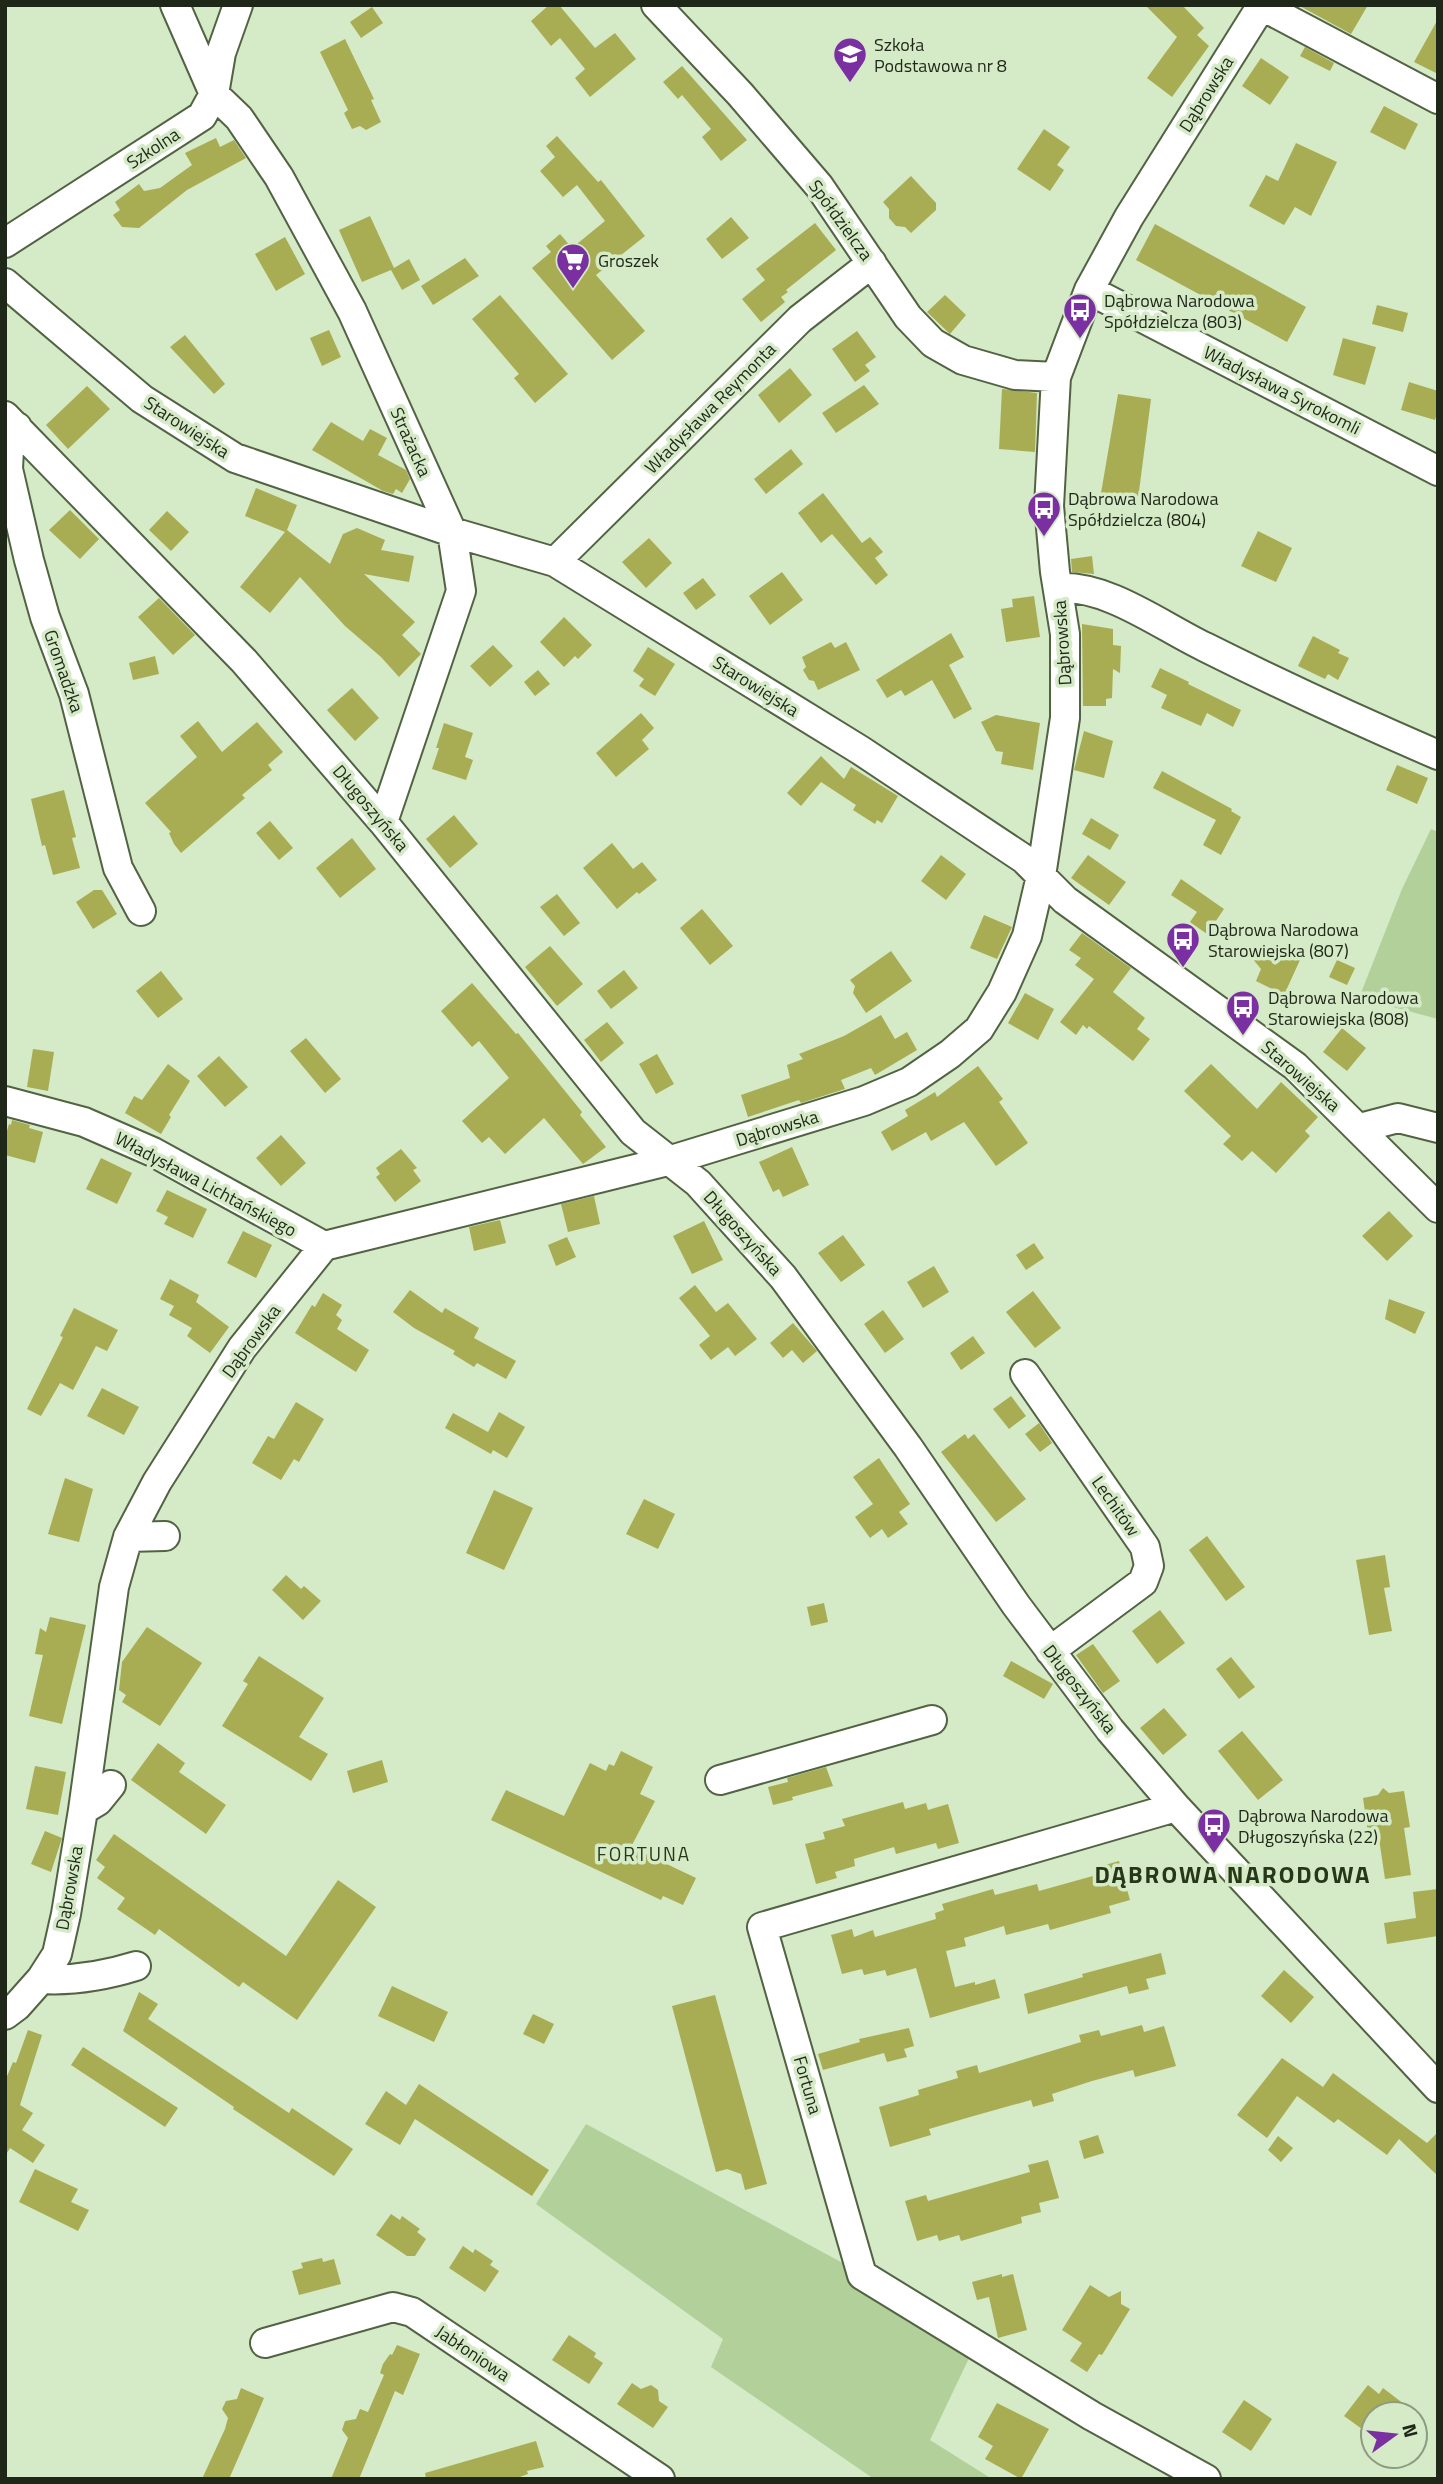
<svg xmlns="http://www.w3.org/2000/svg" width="1443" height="2484" font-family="'Titillium Web',sans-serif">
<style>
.green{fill:#b2d19a}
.building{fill:#a8ad53}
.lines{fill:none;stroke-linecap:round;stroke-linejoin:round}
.minor-casing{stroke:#526344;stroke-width:32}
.minor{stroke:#fff;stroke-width:28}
.labels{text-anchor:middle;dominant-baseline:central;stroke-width:7;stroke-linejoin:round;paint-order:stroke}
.poi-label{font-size:18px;fill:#1f2719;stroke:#d5eac6;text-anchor:start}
.street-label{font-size:18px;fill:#1f2719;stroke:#d5eac6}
.neighbourhood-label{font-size:19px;letter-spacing:2px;fill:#273719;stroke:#d5eac6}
.district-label{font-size:24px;font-weight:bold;letter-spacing:2px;fill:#273719;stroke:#d5eac6}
</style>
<rect width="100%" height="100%" fill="#d5eac6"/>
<path class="green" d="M1431,829L1438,832V1019L1359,998L1402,889Z
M586,2124L850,2267L971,2354L930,2440L992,2479H874L711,2367L723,2339L536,2204Z"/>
<path class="building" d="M549,5H559L595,48L615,33L636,59L590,97L575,78L585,69L560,38L551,46L531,21Z
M1145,5H1182L1204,28L1197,35L1209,46L1172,97L1147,78L1177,37Z
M1298,5H1368L1351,34Z
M372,7L383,23L361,38L350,22Z
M1438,19V74L1414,62Z
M345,39L374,99L371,100L381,122L366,130L360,126L352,129L344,113L348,110L320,52Z
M1305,47L1334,63L1330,71L1300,56Z
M1261,58L1289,77L1270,105L1242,86Z
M682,66L747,140L721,161L702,137L711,129L682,95L678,99L663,82Z
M1384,106L1418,124L1405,150L1370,132Z
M1044,129L1070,147L1057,165L1064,170L1050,191L1017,169Z
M557,136L598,182L601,180L645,236L596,275L645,331L612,360L532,268L551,252L546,246L560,234L572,248L605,221L577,185L563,197L540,171L555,157L546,146Z
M216,138L220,147L234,140L246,158L187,190L139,228L122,227L113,215L120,210L115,202L139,184L144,191L160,188L192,165L185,153Z
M1296,143L1337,162L1311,216L1295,207L1284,225L1249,206L1266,175L1278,181Z
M911,176L936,203V210L911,233L905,227L896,226L889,218V209L883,202Z
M370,216L394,268L409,259L420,280L402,290L391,270L362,282L339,230Z
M731,217L749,238L722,259L706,239Z
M815,223L836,250L786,290L788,292L781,297L785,302L761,322L742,299L765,280L756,269Z
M1155,224L1306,307L1287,342L1136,260Z
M285,237L305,274L276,291L255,254Z
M465,258L479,276L433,305L421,286Z
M500,295L568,374L535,403L514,378L519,374L472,319Z
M945,295L966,315L950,334L927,312Z
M1377,305L1408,313L1403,332L1372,324Z
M329,330L341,357L322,366L310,338Z
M857,331L876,357L865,365L870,371L855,382L832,349Z
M185,335L225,384L214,394L170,347Z
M1343,338L1376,347L1365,385L1333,375Z
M790,368L812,395L779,423L758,395Z
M1409,382L1438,391V410L1435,420L1401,410Z
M864,385L879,404L836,433L822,413Z
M87,386L110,409L68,449L46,425Z
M1002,389L1037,393L1035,452L999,449Z
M1118,394L1151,399L1138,499L1101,493Z
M331,422L363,441L370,429L387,438L378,455L406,470L410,479L402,493L396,489L393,494L383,491L312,450Z
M791,449L803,464L766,494L754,479Z
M256,488L297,505L287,530L330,564L343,534L357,528L385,540L381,550L414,556L409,582L364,574L415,622L402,635L421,654L399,677L381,657L345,626L300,577L270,613L240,587L285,532L245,516Z
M823,493L862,543L870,537L883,552L875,558L888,575L876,585L832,534L821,543L798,513Z
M70,510L99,539L80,559L49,530Z
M167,511L189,532L171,551L149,530Z
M1258,531L1292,548L1276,582L1241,566Z
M649,538L672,563L646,588L622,562Z
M1092,556L1094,574L1072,572L1071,559Z
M782,572L803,600L770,625L749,596Z
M703,578L716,595L696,610L683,593Z
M1034,596L1040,637L1006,642L1001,609L1013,607L1012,599Z
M159,598L195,635L173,655L138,617Z
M564,617L592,645L578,659L575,656L564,667L540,642Z
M1082,624L1113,629V645L1121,646L1120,673L1113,669L1112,698L1106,699V706H1083Z
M951,633L964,657L949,665L972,709L954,719L932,680L905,696L901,690L887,698L876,680Z
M1313,636L1340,650L1338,653L1349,658L1338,680L1328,674L1325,679L1298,666Z
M831,642L835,648L846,642L860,670L818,690L814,681L809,680L803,670L806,667L802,657Z
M493,645L513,666L490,687L470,666Z
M648,647L675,664L655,696L639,686L644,679L633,671Z
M155,656L159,674L133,680L129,663Z
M1160,668L1189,682L1188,684L1241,710L1233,727L1207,713L1201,726L1161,708L1167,695L1151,687Z
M538,670L550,684L535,696L524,682Z
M352,688L379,718L355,741L327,710Z
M641,713L654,728L642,740L649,749L616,777L596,753Z
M996,715L1040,723L1033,770L1001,764L1003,752L996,751L981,722Z
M198,721L222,752L257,722L283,752L268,765L272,770L242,795L245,798L181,853L174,844L169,833L171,832L145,803L197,757L180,736Z
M444,723L473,733L465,757L473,760L466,780L432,769L439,748H436Z
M1084,731L1113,741L1104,778L1074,770Z
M821,756L844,779L851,767L898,796L882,823L877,820L875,824L853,810L856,805L821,782L801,806L787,793Z
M1397,765L1428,778L1417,804L1386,790Z
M1162,771L1232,809L1231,811L1241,817L1221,855L1203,845L1216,820L1153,788Z
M64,790L76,837L72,838L80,868L53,875L45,845L42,846L31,799Z
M454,815L478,844L450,868L426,839Z
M1091,818L1119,835L1110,850L1082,834Z
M270,821L293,848L279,860L256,833Z
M352,838L376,869L340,898L316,868Z
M612,843L633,869L642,862L657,880L639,894L637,892L617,909L583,868Z
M941,855L966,874L946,900L921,881Z
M1088,855L1126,882L1109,905L1071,878Z
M1181,879L1224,909L1207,934L1190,922L1197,912L1171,895Z
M94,890H102L117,914L93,929L76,902Z
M557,894L580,923L564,936L540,907Z
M702,909L733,946L710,965L680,928Z
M984,915L1012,927L997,959L970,948Z
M1082,933L1131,968L1113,992L1145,1018L1137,1029L1150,1039L1133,1061L1089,1026L1087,1029L1083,1025L1076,1035L1060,1022L1094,979L1075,965L1081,958L1069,950Z
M550,946L583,984L557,1006L525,967Z
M1271,946L1300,960L1284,995L1256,981L1261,969L1252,958L1267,956Z
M891,951L912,981L866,1013L853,993L855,986L850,980Z
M1337,960L1355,968L1347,985L1329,977Z
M624,970L638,988L611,1009L597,991Z
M161,971L183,999L158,1018L136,991Z
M472,983L516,1034L518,1033L582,1112L580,1115L606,1147L583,1164L544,1118L505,1154L489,1137L482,1143L462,1121L509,1078L479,1041L472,1047L441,1011Z
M1025,993L1054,1009L1038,1040L1008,1023Z
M881,1015L895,1039L907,1032L917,1050L875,1075L871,1068L841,1080L845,1089L801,1103L799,1100L748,1117L741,1095L790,1078L787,1065L803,1059L799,1054L844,1036Z
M607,1022L624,1043L601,1062L584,1040Z
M1342,1028L1366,1048L1347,1071L1323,1052Z
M306,1038L341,1079L325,1093L290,1051Z
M33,1049L54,1052L48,1091L27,1087Z
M657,1054L674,1084L656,1094L639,1064Z
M219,1056L248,1087L225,1107L197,1076Z
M168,1064L190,1081L169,1115L171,1117L161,1134L125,1113L134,1096L142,1100Z
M1211,1064L1257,1109L1281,1082L1318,1117L1305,1131L1310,1136L1276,1173L1252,1151L1242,1161L1223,1144L1231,1136L1184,1091Z
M978,1066L1003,1099L999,1102L1028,1143L996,1166L964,1122L931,1141L926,1132L892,1151L881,1132L908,1116L905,1110L935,1092L937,1097Z
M12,1120L30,1125L29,1128L43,1132L35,1163L5,1155V1138L9,1124L11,1125Z
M281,1135L306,1163L281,1186L256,1158Z
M792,1147L809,1185L783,1197L779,1189L773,1192L759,1162Z
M401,1149L417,1168L413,1170L421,1181L395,1202L376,1177L380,1174L376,1168Z
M101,1158L132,1173L117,1204L86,1189Z
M167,1190L207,1209L193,1238L164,1224L168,1217L156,1211Z
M594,1196L600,1224L568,1232L561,1204Z
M1389,1211L1413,1236L1387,1261L1362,1236Z
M500,1220L506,1243L474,1251L469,1227Z
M704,1221L723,1260L692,1274L673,1236Z
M243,1231L272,1245L256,1278L227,1263Z
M843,1235L865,1265L841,1282L818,1253Z
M567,1237L576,1257L556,1266L548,1245Z
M1034,1243L1044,1258L1026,1270L1016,1255Z
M934,1266L949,1292L923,1308L907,1282Z
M170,1279L199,1295L196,1302L229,1327L210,1353L187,1336L192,1328L169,1315L174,1306L160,1299Z
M695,1285L716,1312L728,1303L757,1339L735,1356L728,1347L711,1360L699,1345L710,1336L679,1298Z
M410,1290L442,1313L445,1308L479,1328L474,1338L516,1361L506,1379L477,1363L474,1367L453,1354L455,1351L414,1328L393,1312Z
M1033,1291L1061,1328L1035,1348L1006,1312Z
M323,1293L342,1305L336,1315L342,1320L337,1329L369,1350L356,1372L295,1333L312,1305L315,1307Z
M1389,1299L1425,1312L1415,1334L1385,1319Z
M74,1308L118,1330L107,1351L96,1346L73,1390L60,1383L41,1416L27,1409L63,1337L60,1336Z
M883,1310L904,1339L885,1353L864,1324Z
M793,1323L817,1351L803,1363L792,1350L783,1358L770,1343Z
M973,1336L985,1353L961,1370L950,1353Z
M102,1388L139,1407L124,1435L87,1416Z
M1011,1396L1026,1416L1009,1429L993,1409Z
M296,1402L324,1419L299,1462L294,1459L281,1480L252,1463L268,1436L274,1439Z
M499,1412L525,1427L507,1458L493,1450L491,1454L445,1428L453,1413L488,1432Z
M1039,1423L1052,1443L1040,1452L1025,1434Z
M965,1434L968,1439L974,1434L1026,1499L996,1522L941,1452Z
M879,1458L910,1504L899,1512L908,1524L888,1538L882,1529L870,1538L855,1517L873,1504L853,1477Z
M65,1478L93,1489L79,1542L48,1534Z
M494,1490L533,1508L504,1570L466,1553Z
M644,1499L675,1514L658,1549L626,1534Z
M1207,1536L1245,1587L1226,1601L1189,1550Z
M1385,1555L1390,1587L1384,1588L1392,1631L1369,1635L1356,1560Z
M286,1575L301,1589L304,1586L321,1601L303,1620L272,1590Z
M824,1603L828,1622L811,1626L807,1607Z
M1160,1610L1185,1643L1157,1664L1132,1631Z
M50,1617L86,1625L62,1724L29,1716L43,1655L35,1654L40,1628L46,1632Z
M147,1627L202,1663L160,1726L122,1702L126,1695L119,1690L122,1662Z
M1093,1644L1120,1681L1103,1693L1076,1655Z
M259,1656L324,1698L299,1737L328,1754L311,1781L222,1726L248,1684L243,1681Z
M1231,1657L1255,1687L1239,1699L1216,1669Z
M1011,1661L1053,1684L1044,1699L1003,1676Z
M1164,1708L1187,1735L1163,1755L1140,1728Z
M1242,1731L1283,1780L1258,1800L1218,1751Z
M158,1743L185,1763L179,1772L226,1805L206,1834L131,1780Z
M621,1751L653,1767L640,1794L655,1801L631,1847L696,1878L683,1905L663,1896L661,1900L491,1820L506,1790L564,1816L590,1763L606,1771L609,1764L614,1766Z
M382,1760L388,1782L353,1793L347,1771Z
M35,1766L66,1772L58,1815L26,1809Z
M826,1767L833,1786L792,1797L793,1800L773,1805L768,1787L788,1782L787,1778Z
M1383,1788L1389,1793L1404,1791L1410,1827L1404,1828L1411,1875L1385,1879L1378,1832L1368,1833L1363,1798L1378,1795Z
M903,1802L905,1809L926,1803L928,1810L948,1804L959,1843L938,1849L936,1843L896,1854L894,1847L854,1859L855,1866L835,1872L837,1878L816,1884L805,1844L825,1839L823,1832L845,1826L842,1819Z
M45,1831L62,1838L51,1872L31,1864Z
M114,1834L286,1956L338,1880L376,1907L297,2020L243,1982L239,1987L159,1929L155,1935L117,1909L125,1898L97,1878L105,1867L96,1860Z
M1119,1861L1130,1900L1109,1906L1111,1913L1050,1930L1048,1924L1006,1935L1004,1926L964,1938L966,1946L946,1951L955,1987L975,1982V1985L995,1979L1000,1998L930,2018L916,1968L887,1976L885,1970L864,1975L862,1969L842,1974L831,1935L852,1929L854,1937L873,1930L875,1937L936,1919L935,1913L944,1910L942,1904L993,1889L995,1895L1037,1884L1039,1891L1100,1874L1098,1867Z
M1438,1889V1936L1387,1944L1384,1923L1416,1918L1413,1892Z
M1161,1953L1166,1974L1146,1979L1149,1989L1129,1994L1127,1986L1028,2014L1024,1994L1083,1977L1082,1974Z
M1284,1970L1314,1997L1291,2023L1261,1996Z
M392,1986L448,2012L434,2042L378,2016Z
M139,1992L158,2004L148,2019L289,2113L292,2108L353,2149L334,2176L233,2109L234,2107L123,2031Z
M715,1995L767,2184L745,2190L741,2174L727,2169L716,2172L672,2006Z
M533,2014L554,2024L544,2044L523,2034Z
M1142,2025L1144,2032L1164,2026L1176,2066L1135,2077L1133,2070L1092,2081L1052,2094L1054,2101L1033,2107L1031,2100L970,2117L929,2129L931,2135L890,2147L879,2107L919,2095L918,2090L958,2078L956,2071L977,2065L979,2073L1081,2042L1079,2035L1099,2030L1101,2036Z
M909,2028L914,2046L904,2049L907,2057L887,2062L884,2053L823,2070L818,2054L860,2042L859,2039Z
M28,2030L42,2035L20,2105L33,2113L22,2130L45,2145L33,2163L10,2148L5,2156V2081L13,2062L16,2063Z
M83,2047L178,2108L165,2127L71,2065Z
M1282,2058L1323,2087L1333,2073L1427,2143L1438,2132V2176L1399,2139L1387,2155L1338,2119L1334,2123L1297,2096L1267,2138L1237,2115Z
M419,2084L549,2170L532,2196L415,2119L400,2145L365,2124L386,2091L406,2105Z
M1098,2135L1104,2153L1084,2159L1079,2141Z
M1278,2136L1293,2148L1281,2162L1268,2150Z
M1048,2160L1059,2198L1039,2203L1041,2212L1021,2217L1022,2223L961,2241L959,2235L939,2241L937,2235L917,2241L905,2201L926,2195L928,2201L1009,2178L1030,2172L1028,2165Z
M35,2169L78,2189L71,2202L89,2210L78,2231L19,2202Z
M391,2214L400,2220L402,2216L420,2229L417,2232L426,2239L415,2256H407L376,2235Z
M463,2246L473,2253L475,2249L493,2261L490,2265L499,2271L485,2292L449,2268Z
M322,2258L323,2262L334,2259L341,2284L299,2295L292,2271L303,2268L301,2263Z
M1002,2274V2277L1013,2274L1027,2330L998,2338L989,2297L977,2300L972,2282Z
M1090,2285L1109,2297L1121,2291V2304L1130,2309L1102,2355L1099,2354L1087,2372L1070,2361L1082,2343L1062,2330Z
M569,2335L596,2353L594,2357L603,2363L589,2384L552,2360Z
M397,2345L420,2354L403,2395L395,2391L359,2479H331L348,2438L342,2430L345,2421L356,2419L360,2409L368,2412L384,2375L380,2373L383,2364L390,2354L392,2355Z
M632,2383L641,2389L651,2385L658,2390L659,2401L668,2407L653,2428L617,2404Z
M1368,2385L1379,2394L1383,2388L1417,2414H1373V2437L1344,2416Z
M241,2388L264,2398L253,2424L229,2479H202L225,2429L228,2418L222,2409L226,2401L237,2399Z
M1244,2400L1272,2419L1251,2451L1222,2432Z
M997,2403L1049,2429L1021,2479L985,2459L993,2446L978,2437Z
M536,2441L544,2467L527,2471L528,2474L514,2479H426L425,2473Z"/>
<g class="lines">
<g class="minor-casing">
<path id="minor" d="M175,5L214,94L239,118L279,177L352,311L452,532L461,591L383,822
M656,5L740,94L819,186L908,317L933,343L963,360L1015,375L1056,377
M1262,6L1438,99
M5,243L202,116L214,94L221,53L238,5
M5,283L142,399L235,458L452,532L555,562L860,750L1024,859L1065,900L1295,1066L1438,1208
M1089,290L1438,471
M5,416L244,661L383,822L633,1132L698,1183L783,1277L908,1447L1016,1605L1110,1730L1176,1807L1438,2088
M17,427L9,449L8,469L29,560L45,617L74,694L118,868L141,911
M555,562L800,319L872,263
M1058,588C1108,585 1161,626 1205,647C1281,685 1359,721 1438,755
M5,1101L84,1122L153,1152L324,1246
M1360,1128L1398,1118L1438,1128
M1025,1374L1145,1547L1149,1566L1143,1582L1050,1651
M128,1537L165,1536
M720,1780L932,1720
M1176,1807L762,1927L862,2275L1092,2416L1206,2479
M83,1810L98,1801L111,1785
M41,1979C75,1981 104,1976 136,1966
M5,2015L17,2006L41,1979L57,1954L66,1914L83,1810L114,1587L128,1537L157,1482L242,1348L324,1246L668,1161L864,1101L909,1082L950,1054L979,1029L1002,992L1027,936L1041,876L1065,718V634L1055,572L1049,506L1056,377L1089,290L1129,217L1262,5
M265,2343L393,2307L412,2312L660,2479"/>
</g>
<use href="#minor" class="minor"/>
</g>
<defs>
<g id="school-pin" transform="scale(1.75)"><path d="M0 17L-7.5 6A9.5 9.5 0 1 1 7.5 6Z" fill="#7b30a2" stroke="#d5eac6"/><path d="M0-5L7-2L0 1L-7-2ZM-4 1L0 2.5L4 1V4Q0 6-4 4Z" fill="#fff"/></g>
<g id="supermarket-pin" transform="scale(1.75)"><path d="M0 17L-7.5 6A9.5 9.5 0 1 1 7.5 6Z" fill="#7b30a2" stroke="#d5eac6"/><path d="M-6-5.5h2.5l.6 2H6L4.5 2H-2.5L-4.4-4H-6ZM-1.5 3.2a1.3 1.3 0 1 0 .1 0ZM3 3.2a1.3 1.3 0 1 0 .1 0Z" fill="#fff"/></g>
<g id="bus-pin" transform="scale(1.75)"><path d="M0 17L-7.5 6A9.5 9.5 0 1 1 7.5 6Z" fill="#7b30a2" stroke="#d5eac6"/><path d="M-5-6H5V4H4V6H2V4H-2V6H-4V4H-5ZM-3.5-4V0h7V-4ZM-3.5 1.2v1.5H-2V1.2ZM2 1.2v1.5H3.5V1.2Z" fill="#fff"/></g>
</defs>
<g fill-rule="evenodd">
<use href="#school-pin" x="850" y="54"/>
<use href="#supermarket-pin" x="573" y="260"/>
<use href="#bus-pin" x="1080" y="310"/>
<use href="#bus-pin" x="1044" y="508"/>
<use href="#bus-pin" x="1183" y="939"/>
<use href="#bus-pin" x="1243" y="1007"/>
<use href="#bus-pin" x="1214" y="1825"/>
</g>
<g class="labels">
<g class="poi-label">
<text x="874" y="44">Szkoła<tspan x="874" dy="21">Podstawowa nr 8</tspan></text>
<text x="598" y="260">Groszek</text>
<text x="1104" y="300">Dąbrowa Narodowa<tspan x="1104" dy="21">Spółdzielcza (803)</tspan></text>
<text x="1068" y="498">Dąbrowa Narodowa<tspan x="1068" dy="21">Spółdzielcza (804)</tspan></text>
<text x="1208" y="929">Dąbrowa Narodowa<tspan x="1208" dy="21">Starowiejska (807)</tspan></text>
<text x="1268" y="997">Dąbrowa Narodowa<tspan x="1268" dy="21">Starowiejska (808)</tspan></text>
<text x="1238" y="1815">Dąbrowa Narodowa<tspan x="1238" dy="21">Długoszyńska (22)</tspan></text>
</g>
<g class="street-label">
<text transform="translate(1206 94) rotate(-58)">Dąbrowska</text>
<text transform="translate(153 148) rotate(-33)">Szkolna</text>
<text transform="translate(841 220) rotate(54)">Spółdzielcza</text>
<text transform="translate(1282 390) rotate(27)">Władysława Syrokomli</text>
<text transform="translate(710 408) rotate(-45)">Władysława Reymonta</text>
<text transform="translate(187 427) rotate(33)">Starowiejska</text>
<text transform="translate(411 442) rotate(66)">Strażacka</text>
<text transform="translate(1062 643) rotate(-94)">Dąbrowska</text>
<text transform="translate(64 671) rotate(71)">Gromadzka</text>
<text transform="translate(756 686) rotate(32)">Starowiejska</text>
<text transform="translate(371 808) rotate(50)">Długoszyńska</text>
<text transform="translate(1301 1076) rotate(41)">Starowiejska</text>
<text transform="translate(777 1128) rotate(-17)">Dąbrowska</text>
<text transform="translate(206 1184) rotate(28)">Władysława Lichtańskiego</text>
<text transform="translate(743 1233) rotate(48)">Długoszyńska</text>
<text transform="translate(251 1341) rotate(-54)">Dąbrowska</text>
<text transform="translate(1116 1506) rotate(55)">Lechitów</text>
<text transform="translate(1080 1689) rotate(52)">Długoszyńska</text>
<text transform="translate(69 1888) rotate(-80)">Dąbrowska</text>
<text transform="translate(808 2085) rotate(74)">Fortuna</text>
<text transform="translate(473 2353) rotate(34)">Jabłoniowa</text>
</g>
<g class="neighbourhood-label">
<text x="644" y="1853">FORTUNA</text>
</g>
<g class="district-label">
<text x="1233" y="1874">DĄBROWA NARODOWA</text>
</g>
</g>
<rect width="1443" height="2484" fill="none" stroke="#1f2719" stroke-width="14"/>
<g transform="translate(1394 2435) rotate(75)"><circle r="33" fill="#d5eac6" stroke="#8c9c81" stroke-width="2"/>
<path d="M0-5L12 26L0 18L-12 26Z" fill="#7b30a2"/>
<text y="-10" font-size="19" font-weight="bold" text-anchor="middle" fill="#1f2719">N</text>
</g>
</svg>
